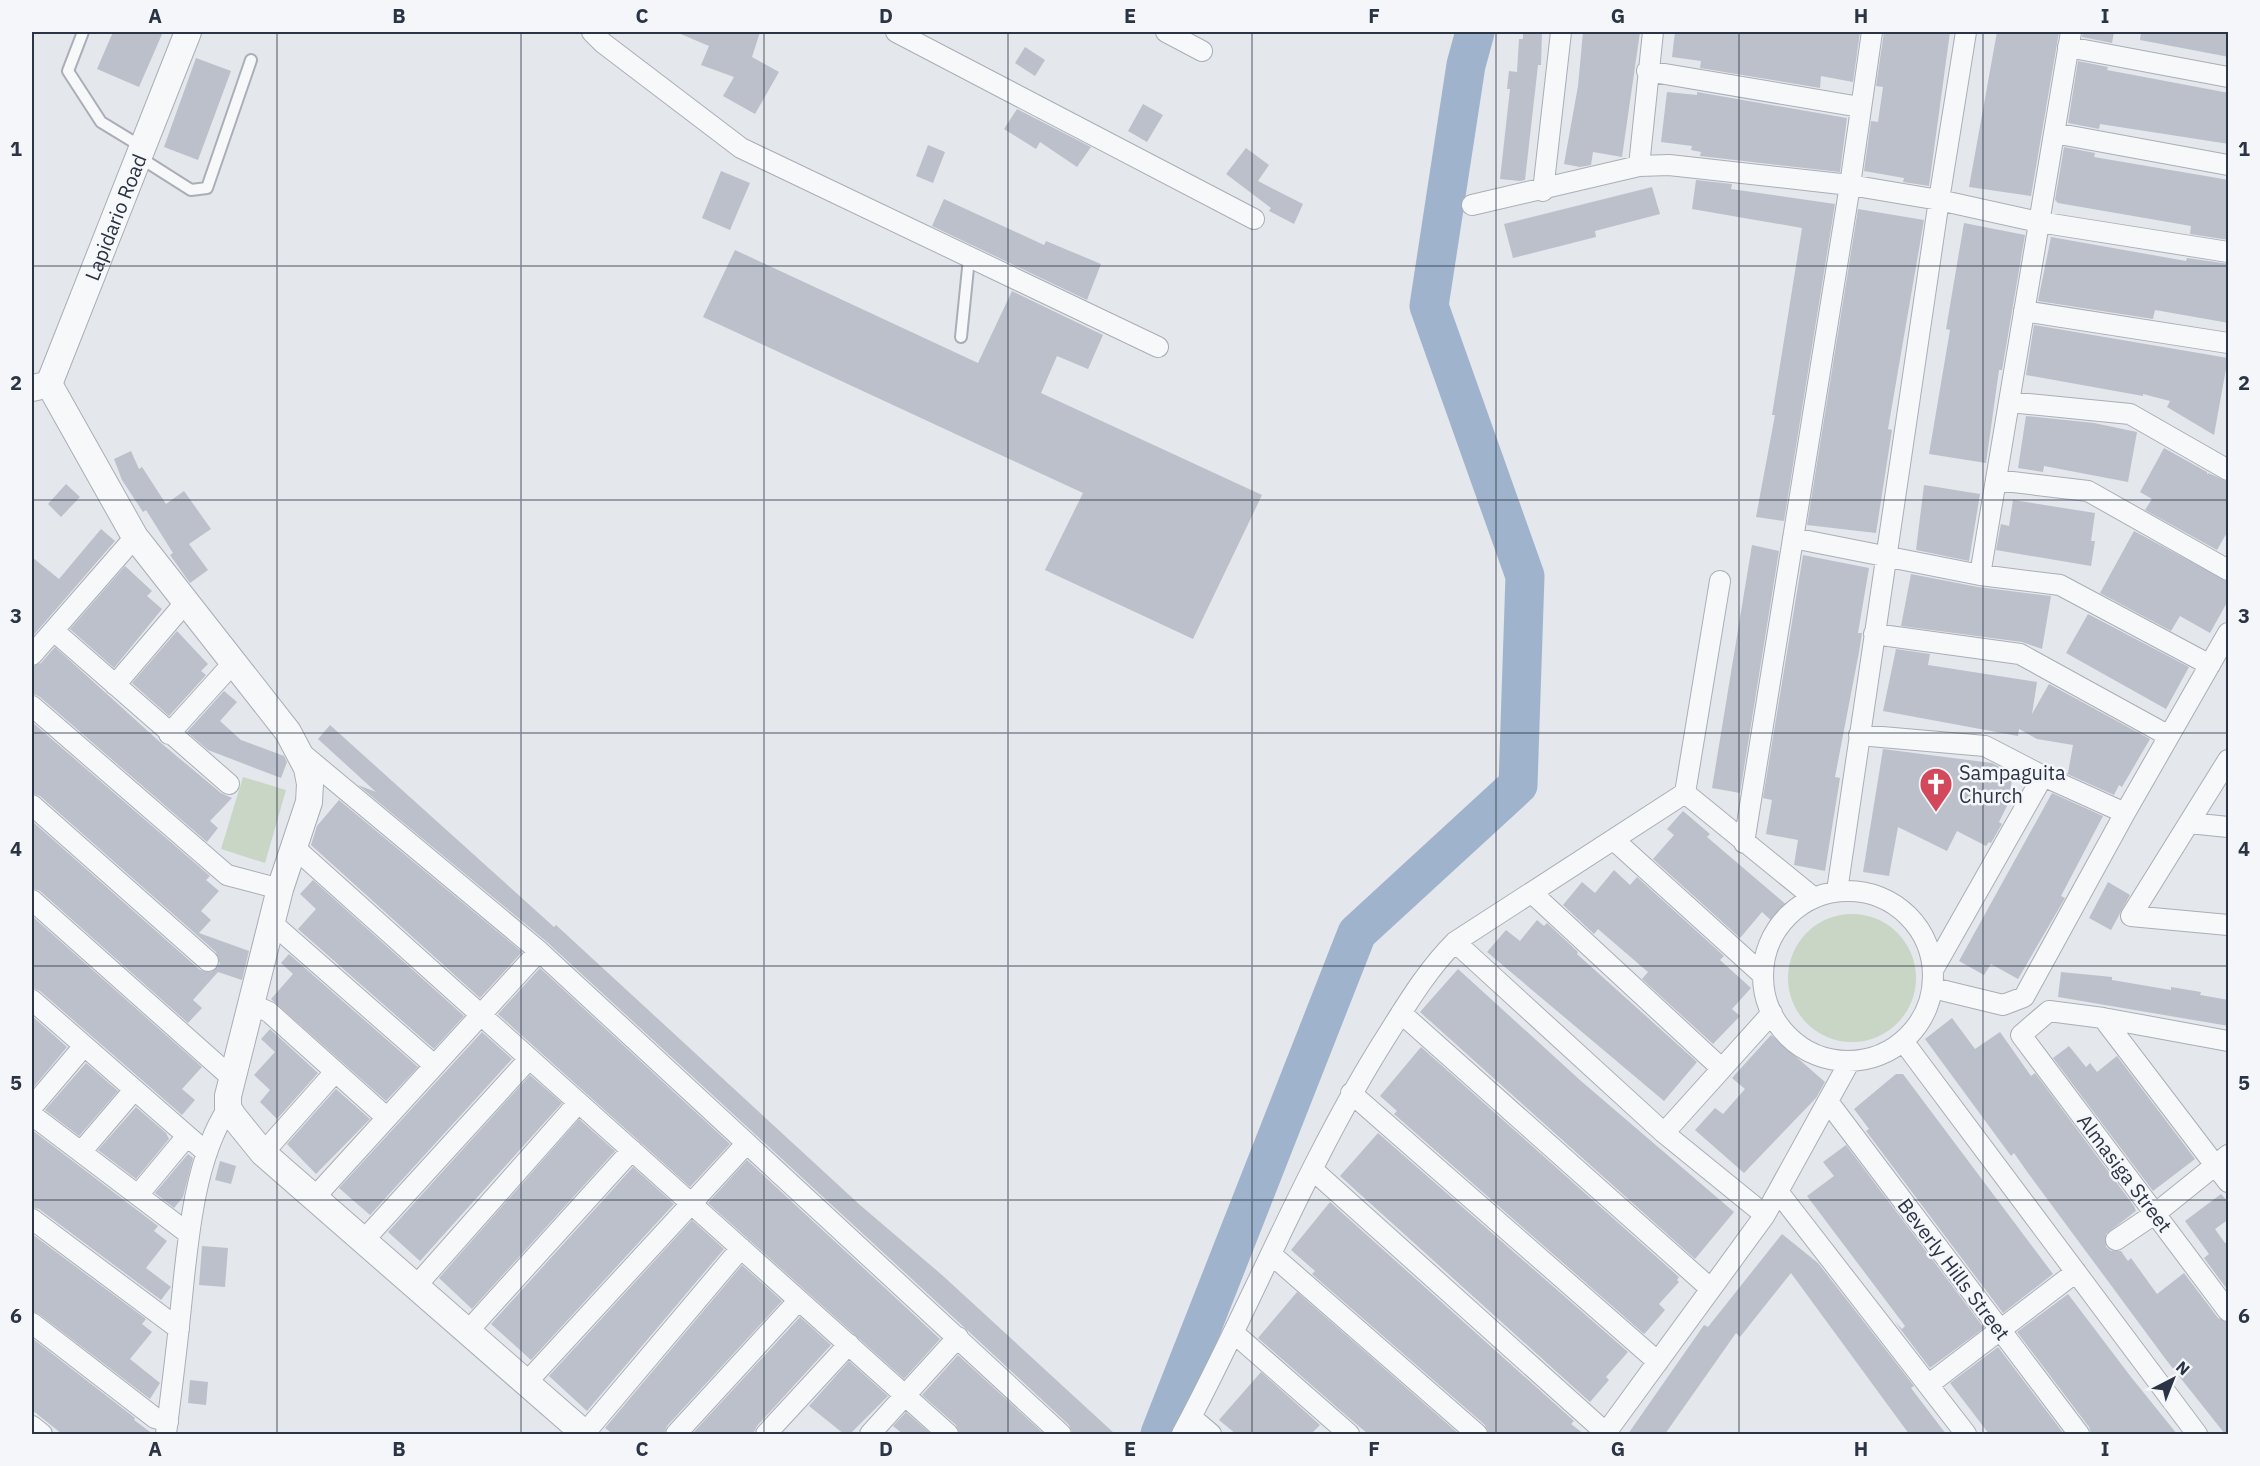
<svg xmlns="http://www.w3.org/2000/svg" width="2260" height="1466" font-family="'IBM Plex Sans',sans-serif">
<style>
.green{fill:#c9d6c5}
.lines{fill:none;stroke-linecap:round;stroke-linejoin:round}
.river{stroke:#9fb4cc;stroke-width:39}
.building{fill:#bbc0ca}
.service-casing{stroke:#a9aeb7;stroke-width:14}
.minor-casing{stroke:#a9aeb7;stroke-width:22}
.tertiary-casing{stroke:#a9aeb7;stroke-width:28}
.service{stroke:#f7f8fa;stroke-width:10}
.minor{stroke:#f7f8fa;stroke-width:20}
.tertiary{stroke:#f7f8fa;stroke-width:26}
.grid{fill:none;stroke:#2b3445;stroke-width:1.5;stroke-opacity:0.55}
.labels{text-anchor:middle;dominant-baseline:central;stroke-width:5;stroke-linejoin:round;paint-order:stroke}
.street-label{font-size:20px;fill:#2b3445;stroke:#f4f6f9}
.poi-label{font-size:20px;fill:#2b3445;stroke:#f4f6f9;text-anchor:start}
.neatline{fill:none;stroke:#2b3445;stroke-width:2}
.grid-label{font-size:20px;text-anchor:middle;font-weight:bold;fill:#2b3445}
</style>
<rect width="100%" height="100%" fill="#e4e7ec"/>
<path class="green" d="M243,777L286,790L265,863L221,849Z
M1788 978a64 64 0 1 1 128 0a64 64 0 1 1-128 0Z"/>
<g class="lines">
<path class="river" d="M1160,1434L1357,933L1518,785L1525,576L1429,306L1466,65L1475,32"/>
</g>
<path class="building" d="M113,32H163L139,87L97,69Z
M676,32H760L752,57L779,72L755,114L723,96L734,77L701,65L709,46Z
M1523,32H1542L1541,65H1538L1525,180L1520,181L1500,179L1510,89H1507L1509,71L1517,72L1519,39H1523Z
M1583,32H1640L1622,157L1593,152L1591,165L1580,167L1564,164L1578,86Z
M1675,32H1860L1853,82L1821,76L1820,88L1700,68L1701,61L1672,57Z
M1884,32H1950L1929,186L1903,182L1904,178L1864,171L1871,121L1878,122L1883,87L1876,86Z
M1997,32H2059L2031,196L1969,187Z
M2083,32H2114L2112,43L2082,37Z
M2141,32H2229V57L2140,40Z
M1025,47L1045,60L1035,76L1015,63Z
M196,58L231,71L198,160L164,147Z
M2078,61L2108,67L2107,70L2229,93V144L2100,124L2099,129L2068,123Z
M1667,92L1697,95V92L1847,118L1840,172L1700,156L1701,152L1691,150L1692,146L1661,142Z
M1143,104L1163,115L1147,142L1128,131Z
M1017,109L1091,147L1077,167L1040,142L1036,149L1004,129Z
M928,145L945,152L933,183L916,176Z
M2064,147L2095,153L2094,157L2229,180V240L2190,234L2191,226L2058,203L2055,200Z
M1246,148L1269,165L1258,181L1303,204L1294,224L1269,211L1271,208L1226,174Z
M721,171L750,183L730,230L702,218Z
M1696,180L1732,184L1731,189L1835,204L1784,521L1756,517L1775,415H1772L1802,228L1692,209Z
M1652,187L1660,214L1595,231L1596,237L1513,258L1504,224Z
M944,199L1044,245L1046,241L1101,264L1087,300L932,226Z
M1858,209L1924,220L1888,429L1892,430L1876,533L1807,525Z
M1964,223L2025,235L2002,370H1999L1986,463L1929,454L1950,330L1946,329Z
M2051,237L2186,261L2187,258L2229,264V323L2155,310L2153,319L2038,301Z
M735,250L978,363L1012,291L1103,335L1088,369L1057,356L1041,393L1262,495L1193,639L1045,570L1083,493L703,317Z
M2034,325L2228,358L2214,435L2167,407L2170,401L2143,394V396L2026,375Z
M2026,416L2094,423L2137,432L2128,482L2044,466L2043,472L2018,468Z
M2164,448L2207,472V475L2208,473L2229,482V529L2217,550L2145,510L2152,499L2140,492Z
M131,451L139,469L142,467L166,504L184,491L211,529L189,544L208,570L190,583L170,555L173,553L146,510L143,512L122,480L114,459Z
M66,484L80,497L61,517L48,504Z
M1924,485L1980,494L1969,561L1916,550Z
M2013,500L2095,513L2091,541H2095L2091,566L1996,550L2001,524L2009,526Z
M101,529L115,541L32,637V557L59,579Z
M2134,531L2229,582V599L2210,633L2180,616L2171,631L2100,593Z
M1752,545L1779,551L1740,793L1712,788Z
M1803,555L1869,568L1858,633H1862L1859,652L1835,777L1840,778L1825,871L1794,865L1798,840L1766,834L1772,800L1763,798Z
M125,566L152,591L147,596L162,609L114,668L70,629Z
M1911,574L1978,587L2051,596L2042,649L2022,642L1901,626Z
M2088,614L2189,667L2166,709L2066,653Z
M177,631L208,664L201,671L206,675L169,716L132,683Z
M55,647L161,743L221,793L232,798L210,821L218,828L207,842L40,697L32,693V667L41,663Z
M1896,649L1930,654L1928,665L2037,682L2032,714L2049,684L2150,739L2122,787L2119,785L2114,795L2065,773H2068L2073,745L2037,739L2019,729L2018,736L1883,711Z
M224,691L237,702L220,721L241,740L284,756L287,762L281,778L208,750L187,732Z
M32,722L210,876L206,880L219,891L201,911L211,920L199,933L249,951L242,980L218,972L193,1000L202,1008L188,1023L40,891L32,888V821L200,970L211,972L220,964L216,952L40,796L32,793Z
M330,725L554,927L556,925L860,1205L942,1275L1115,1434H1073L1069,1425L966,1329L547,942L358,785L376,792L318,739Z
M1883,749L1992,763L2013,774L2008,804L1999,822L2002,824L1991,843L1989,842L1986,846L1957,831L1947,851L1898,827L1889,876L1863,872Z
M2052,793L2103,816L2061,896L2065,898L2018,979L1991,964L1984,975L1959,961Z
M339,800L522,952L480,998L311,845L317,826Z
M1683,811L1710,834L1707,837L1789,907L1775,924L1762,912L1740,938L1653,859L1674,835L1667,829Z
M1614,870L1630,885L1637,877L1724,956L1720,960L1751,988L1732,1009L1740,1016L1713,1044L1642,979L1648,972L1598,929L1594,934L1563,905L1582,882L1595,893Z
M313,880L464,1016L434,1049L298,929L316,909L300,894Z
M2108,882L2130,895L2111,930L2089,918Z
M32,916L202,1067L182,1089L195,1100L182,1115L40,991L32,988Z
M1537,920L1544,926L1547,923L1578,952L1577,954L1697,1062L1664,1101L1487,952L1506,930L1520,941Z
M289,954L418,1067L386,1101L271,999L293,974L281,963Z
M540,968L730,1144L690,1187L498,1014Z
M1458,969L1581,1081L1734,1212L1695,1259L1420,1012Z
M2061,972L2112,977V980L2171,990V987L2201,992L2200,995L2229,1000V1026L2058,997Z
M32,1016L67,1047L32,1089Z
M1952,1018L1975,1049L2000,1032L2031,1076L2035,1073L2134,1206L2136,1211L2106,1234V1247L2111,1251H2121L2128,1261L2131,1258L2157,1294L2184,1273L2218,1318L2229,1323V1434H2225L2167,1361L2028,1173L2014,1153L2011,1156L1925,1039Z
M270,1029L318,1073L277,1119L260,1102L270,1090L254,1075L275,1052L261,1039Z
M482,1032L512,1059L370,1215L339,1188Z
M1771,1035L1825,1082L1816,1098L1744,1173L1695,1130L1715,1108L1723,1114L1745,1089L1732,1078Z
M2069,1046L2086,1067L2090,1063L2097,1072L2117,1056L2195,1159L2153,1191L2053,1058Z
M1421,1047L1679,1277L1677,1280L1679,1282L1659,1304L1665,1310L1647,1331L1644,1334L1394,1114L1397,1111L1380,1096Z
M86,1063L118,1091L79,1136L45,1110Z
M1896,1074H1903L2053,1274L2003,1313L1866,1131L1869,1129L1854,1109Z
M530,1075L562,1103L420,1261L388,1232Z
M336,1089L370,1119L316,1174L287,1144Z
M136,1107L166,1133L169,1139L136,1179L98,1150Z
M579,1119L615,1151L472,1309L439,1278Z
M32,1130L158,1226L154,1231L167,1241L146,1268L171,1287L161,1300L39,1209L32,1207Z
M1378,1133L1628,1352L1606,1377L1609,1380L1590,1402L1340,1176Z
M1846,1145L1984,1328L1930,1368L1895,1322L1902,1329L1905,1326L1807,1196L1834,1176L1823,1162Z
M188,1154L193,1158L183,1197L174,1208L155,1193Z
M747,1160L940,1339L904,1379L708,1203Z
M220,1161L236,1166L231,1184L215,1180Z
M633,1167L674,1204L531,1360L491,1324Z
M2221,1194L2229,1203V1219L2215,1229L2225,1243L2229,1241V1292L2204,1258L2209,1254L2185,1221Z
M1330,1202L1574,1421L1571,1424L1584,1434H1489L1485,1425L1312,1274L1315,1271L1291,1250Z
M692,1220L724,1249L587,1411L549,1376Z
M32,1234L146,1319L142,1324L152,1332L130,1359L160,1383L150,1399L39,1314L32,1311Z
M1782,1234L1818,1263L1914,1386L1911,1388L1946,1434H1909L1791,1273L1740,1337L1736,1333L1665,1434H1628L1704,1325L1708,1327Z
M202,1246L228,1248L225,1287L199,1285Z
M742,1265L782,1301L667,1426L664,1434H613L605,1428Z
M1297,1292L1459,1434H1368L1341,1411L1258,1338Z
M2068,1294L2131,1377L2177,1434H2091L2089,1427L2017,1332Z
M800,1317L831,1345L757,1426L754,1432L692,1434Z
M32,1338L135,1418L134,1420L153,1434H62L32,1410Z
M1998,1347L2064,1434H1989L1970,1409L1950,1383Z
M958,1355L1044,1434H960L956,1425L922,1395Z
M849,1361L888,1396L850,1434H844L809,1406Z
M1261,1372L1320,1425L1311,1434H1236L1219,1420Z
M190,1380L208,1382L206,1405L188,1403Z
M906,1412L931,1434H903L893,1426Z"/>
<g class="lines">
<g class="service-casing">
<path id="service" d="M83,32L68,71L101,122L142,147
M139,157L191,190L207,188L251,60
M961,337L969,258"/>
</g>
<g class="minor-casing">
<path id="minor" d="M592,32L603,43L741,148L1158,347
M896,32L1254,219
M1166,32L1202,51
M2068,47L2228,77
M1647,71L1860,107
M2054,133L2228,165
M1639,166L1653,32
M1543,191L1561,32
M1472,205L1639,166L1669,165L1850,185L1939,200L2039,222L2228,252
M2024,311L2228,343
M2009,402L2130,414L2228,470
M1996,480L2088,491L2228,570
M1793,538L1980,575L2060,585L2210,665
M1980,575L2071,32
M54,631L229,784
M1874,634L2020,654L2169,736
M32,655L135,537
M115,685L185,603
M32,706L227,875L280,889
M169,734L234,662
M1859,735L1985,746L2043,776L2125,813
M299,751L539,951L1061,1434
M2228,760L2131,916L2228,925
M1685,793L1720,581
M32,805L208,961
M2189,823L2228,827
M1614,840L1763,975
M1744,843L1850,185L1872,32
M296,849L948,1434
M1837,891L1939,200L1966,32
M1763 976a85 85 0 1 1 170 0a85 85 0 1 1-170 0Z
M1532,893L1721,1068
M32,900L232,1078
M272,923L434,1065
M1455,942L1664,1133L1765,1215
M1933,970L2043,776
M1933,988L2003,1005L2024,997L2125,813L2228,633
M32,1000L207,1153
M251,1004L269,1012L386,1117
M1401,1013L1711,1289
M2103,1018L2228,1182
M1903,1041L2197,1434
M2228,1041L2103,1018L2049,1011L2021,1035L2228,1311
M1351,1093L1658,1362
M1829,1103L2079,1434
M32,1107L84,1046
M32,1115L189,1234
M1664,1133L1772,1013
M81,1152L134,1090
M263,1153L335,1072
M1313,1170L1606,1433
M1779,1193L1966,1434
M138,1195L187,1136
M314,1198L539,951
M32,1219L179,1329
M2116,1240L2156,1213L2228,1155
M363,1241L529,1059
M1272,1255L1477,1434
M416,1286L578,1103
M32,1323L155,1418L168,1422
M468,1331L632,1150
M1235,1334L1349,1434
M526,1383L747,1143
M1928,1385L2076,1272
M1191,1417L1211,1434
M32,1426L42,1434
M166,1434C171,1395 176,1356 180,1316C187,1252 192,1162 228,1108
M584,1434L741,1248
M676,1434L799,1300
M766,1434L849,1344
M870,1434L958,1337
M1182,1434C1251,1306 1304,1169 1381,1045C1404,1009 1425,972 1455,942L1685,793L1814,898
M1605,1434L1765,1215L1850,1061"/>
</g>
<g class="tertiary-casing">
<g id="tertiary">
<path d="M49,384L135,537L288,732L307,768L310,784L309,802L280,889L228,1096V1108L233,1116L263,1153L585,1434"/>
<path id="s1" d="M33,388L49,384L188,32"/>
</g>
</g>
<use href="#service" class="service"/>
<use href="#minor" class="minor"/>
<use href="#tertiary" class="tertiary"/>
</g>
<path class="grid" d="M277,32V1434M521,32V1434M764,32V1434M1008,32V1434M1252,32V1434M1496,32V1434M1739,32V1434M1983,32V1434M32,266H2228M32,500H2228M32,733H2228M32,966H2228M32,1200H2228"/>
<defs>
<g id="church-pin" transform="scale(1.725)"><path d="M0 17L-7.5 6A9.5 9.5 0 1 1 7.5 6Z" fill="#d1495b" stroke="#f4f6f9"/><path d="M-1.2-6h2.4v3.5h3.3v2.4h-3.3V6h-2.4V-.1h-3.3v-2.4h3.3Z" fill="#fff"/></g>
</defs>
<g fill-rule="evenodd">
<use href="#church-pin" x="1936" y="784"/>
</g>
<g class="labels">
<g class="street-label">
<text stroke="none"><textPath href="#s1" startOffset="196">Lapidario Road</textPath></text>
<text transform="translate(2125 1173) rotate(53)">Almasiga Street</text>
<text transform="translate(1954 1269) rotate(53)">Beverly Hills Street</text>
</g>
<g class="poi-label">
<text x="1959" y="772">Sampaguita<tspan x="1959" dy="23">Church</tspan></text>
</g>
</g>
<rect width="2260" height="1466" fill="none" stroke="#f4f6f9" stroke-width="66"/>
<g transform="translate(2173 1379) rotate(42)" stroke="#f4f6f9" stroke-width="4.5" paint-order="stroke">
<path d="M0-4.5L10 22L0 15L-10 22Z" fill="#2b3445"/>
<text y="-9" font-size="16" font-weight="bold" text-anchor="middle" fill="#2b3445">N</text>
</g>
<rect x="33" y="33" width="2194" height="1400" class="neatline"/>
<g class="grid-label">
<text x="155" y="23">A</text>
<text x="399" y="23">B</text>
<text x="642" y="23">C</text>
<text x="886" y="23">D</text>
<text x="1130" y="23">E</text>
<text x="1374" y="23">F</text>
<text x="1618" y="23">G</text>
<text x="1861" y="23">H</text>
<text x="2105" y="23">I</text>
<text x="16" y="156">1</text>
<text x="2244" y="156">1</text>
<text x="16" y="390">2</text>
<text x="2244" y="390">2</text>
<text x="16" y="623">3</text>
<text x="2244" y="623">3</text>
<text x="16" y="856">4</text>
<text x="2244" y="856">4</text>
<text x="16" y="1090">5</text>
<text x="2244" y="1090">5</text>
<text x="16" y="1323">6</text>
<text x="2244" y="1323">6</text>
<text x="155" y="1456">A</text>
<text x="399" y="1456">B</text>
<text x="642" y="1456">C</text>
<text x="886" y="1456">D</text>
<text x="1130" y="1456">E</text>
<text x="1374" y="1456">F</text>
<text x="1618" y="1456">G</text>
<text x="1861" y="1456">H</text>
<text x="2105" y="1456">I</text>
</g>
</svg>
